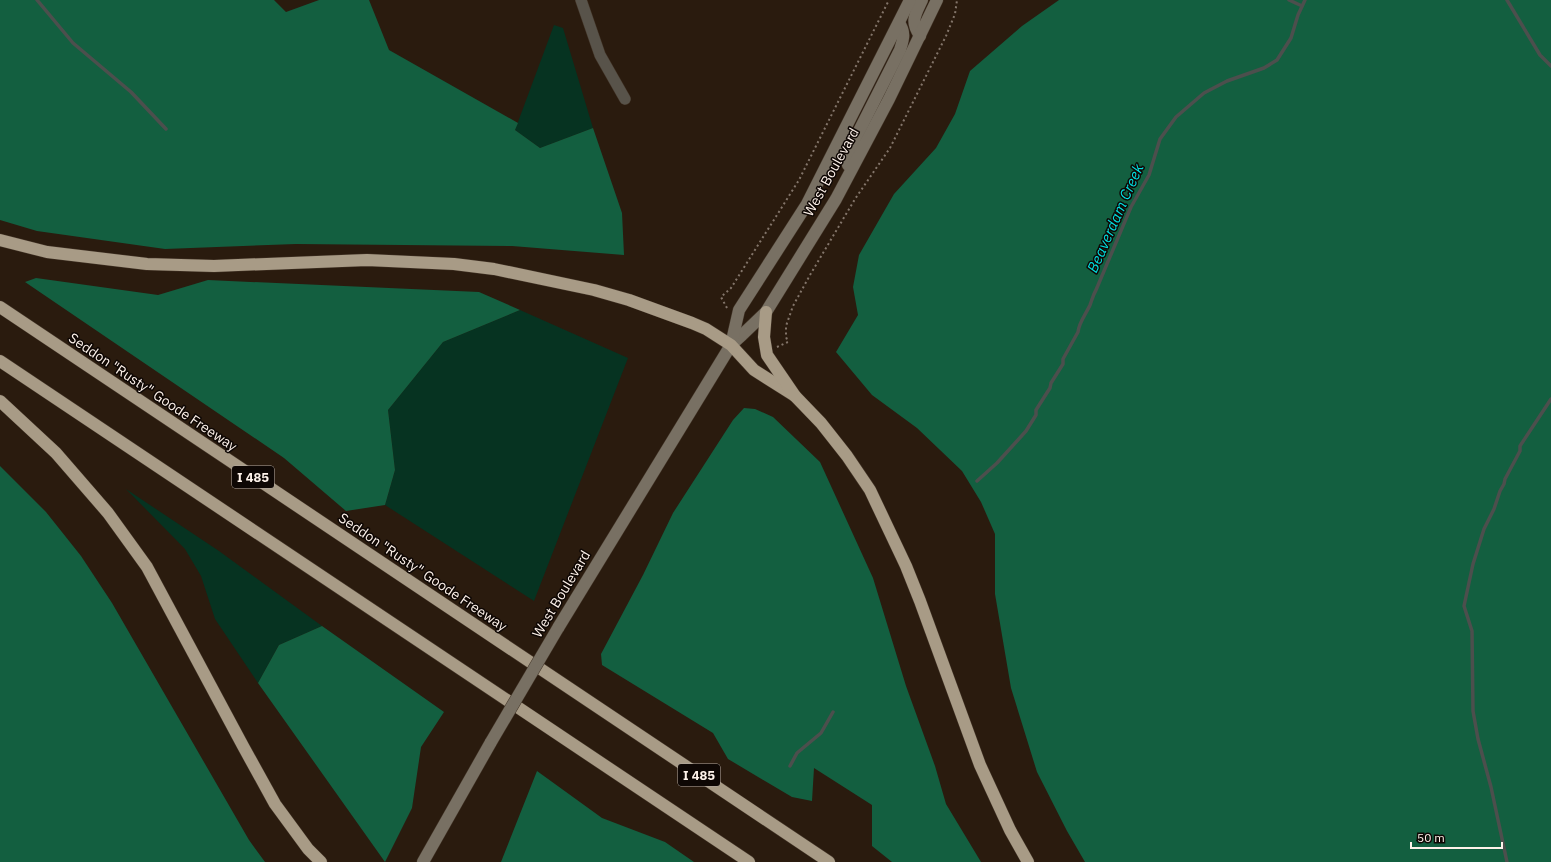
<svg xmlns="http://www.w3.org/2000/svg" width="1551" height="862" font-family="'IBM Plex Sans',sans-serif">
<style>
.green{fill:#063321}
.forest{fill:#135f40}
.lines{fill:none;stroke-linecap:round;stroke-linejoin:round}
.stream{stroke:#4c4f4d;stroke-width:3.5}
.street-casing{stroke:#433528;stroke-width:12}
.secondary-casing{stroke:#433528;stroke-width:13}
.highway-casing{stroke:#433528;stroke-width:13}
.path{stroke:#84766b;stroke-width:2;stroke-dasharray:2 3;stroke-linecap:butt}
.street{stroke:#58534a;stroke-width:11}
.secondary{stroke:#787063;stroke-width:12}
.highway{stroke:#a89b86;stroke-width:12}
.secondary-bridge-casing{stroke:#433528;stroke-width:13;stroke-linecap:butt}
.secondary-bridge{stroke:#787063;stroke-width:12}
.labels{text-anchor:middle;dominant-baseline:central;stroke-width:3;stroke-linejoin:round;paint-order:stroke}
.shield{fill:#0e0704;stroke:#b6aca5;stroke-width:1}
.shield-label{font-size:13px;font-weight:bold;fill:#fef2ea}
.street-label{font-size:14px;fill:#fef2ea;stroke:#0e0704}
.water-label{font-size:15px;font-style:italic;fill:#00e0e1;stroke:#0e0704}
</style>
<rect width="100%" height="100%" fill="#2a1b0e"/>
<!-- green -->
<g class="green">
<path d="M554,25L563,28L593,128L540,148L515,130Z"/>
<path d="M520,310L628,358L534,601L385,505L395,470L388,410L443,342Z"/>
<path d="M126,489L219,551L322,626L279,645L258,683L215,619L201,576L185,549Z"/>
</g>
<!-- forest -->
<g class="forest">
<path d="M0,0H274L286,12L319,0H369L389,50L518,123L515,130L540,148L593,128L622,213L624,255L512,246L296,244L165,249L37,231L0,220Z"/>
<path d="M1059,0H1551V862H1085L1067,831L1037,772L1011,688L995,594V534L981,502L962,471L917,428L872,395L836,352L858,315L853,287L859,255L894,194L936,148L955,114L970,71L1022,26Z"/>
<path d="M36,278L158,295L208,280L479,292L520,310L443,342L388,410L395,470L385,505L346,511L284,458L25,282Z"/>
<path d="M744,408L755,409L773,417L820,462L873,578L906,686L935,766L946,804L981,862H892L872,846V805L814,768L812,801L792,797L728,759L713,733L602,665L601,654L643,575L673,513L733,420Z"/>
<path d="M0,466L46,512L81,556L112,603L249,840L265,862H0Z"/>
<path d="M322,626L444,712L421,747L412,808L385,862L258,683L279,645Z"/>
<path d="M537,771L602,818L665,842L694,862H501Z"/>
</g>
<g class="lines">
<!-- stream -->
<g class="stream">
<path d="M37,0L73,43L131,92L166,129"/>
<path d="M1289,0L1302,6"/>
<path d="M1507,0L1540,55L1551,66"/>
<path d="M977,481L997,463L1026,431L1036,415V410L1050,388L1051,383L1063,364V359L1078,332C1079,322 1086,314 1090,305C1092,300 1093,295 1096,290L1131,207L1149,175L1160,139L1176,117L1204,93L1227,81L1264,68L1277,60L1291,38L1298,15L1305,0"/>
<path d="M790,766L797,753L821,733L833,712"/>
<path d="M1507,862L1491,787L1478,739L1473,711L1472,631L1464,606L1473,564L1484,529L1494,509L1500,491L1504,484L1505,479L1520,451V446L1551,399"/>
</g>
<!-- street casing -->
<g class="street-casing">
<path id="street" d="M581,0L600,55L625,99"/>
</g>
<!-- secondary casing -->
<g class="secondary-casing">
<g id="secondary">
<path d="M920,36C910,21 915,15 922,0"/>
<path d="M848,165L855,139L900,50C903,40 906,33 899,23"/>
<path d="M731,345L742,335L766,312L836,199L889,99L937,0"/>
<path d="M558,628L731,345L739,310L807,204L910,0"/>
<path d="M423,862L491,742"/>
</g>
</g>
<!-- highway casing -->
<g class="highway-casing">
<g id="highway">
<path d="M0,240L47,252L147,264L214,266L367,260L454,264L494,269L594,290L629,300L692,323L706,329L731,345L754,370L795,396"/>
<path d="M0,307L829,862"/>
<path d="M766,312L764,337L767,355L795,396L821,423L847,456L870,490L906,566L920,601L980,765L1010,830L1028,862"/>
<path d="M0,361L749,862"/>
<path d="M0,401L56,453L108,513L147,567L243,746L275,804L308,849L321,862"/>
</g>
</g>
<!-- path -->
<g class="path">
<path d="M727,308L721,297L731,288L799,180L889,0"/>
<path d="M777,347L788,342L786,337V326L793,306L810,275L855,199L890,148L946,36L955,14L957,0"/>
</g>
<!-- street -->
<use href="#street" class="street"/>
<!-- secondary -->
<use href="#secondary" class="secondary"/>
<!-- highway -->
<use href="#highway" class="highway"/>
<!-- secondary-bridge casing -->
<g class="secondary-bridge-casing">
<path id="secondary-bridge" d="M491,742L558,628"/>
</g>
<!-- secondary-bridge -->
<use href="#secondary-bridge" class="secondary-bridge"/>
</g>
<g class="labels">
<!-- shield labels -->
<g class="shield">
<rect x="232" y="466" width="42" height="22" rx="3"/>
<rect x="678" y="764" width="42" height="22" rx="3"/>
</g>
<g class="shield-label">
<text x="253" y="477">I 485</text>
<text x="699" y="775">I 485</text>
</g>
<!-- street labels -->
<g class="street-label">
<text transform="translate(831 172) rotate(-61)">West Boulevard</text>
<text transform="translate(153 392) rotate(34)">Seddon "Rusty" Goode Freeway</text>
<text transform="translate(423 572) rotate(34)">Seddon "Rusty" Goode Freeway</text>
<text transform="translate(561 594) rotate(-59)">West Boulevard</text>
</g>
<!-- water labels -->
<g class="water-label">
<text transform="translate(1115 218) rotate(-66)">Beaverdam Creek</text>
</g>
</g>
<!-- scale -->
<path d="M1411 842v6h91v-6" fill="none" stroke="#fef2ea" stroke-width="2"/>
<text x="1417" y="842" font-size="12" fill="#fef2ea" stroke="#0e0704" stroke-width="3" paint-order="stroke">50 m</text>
</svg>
